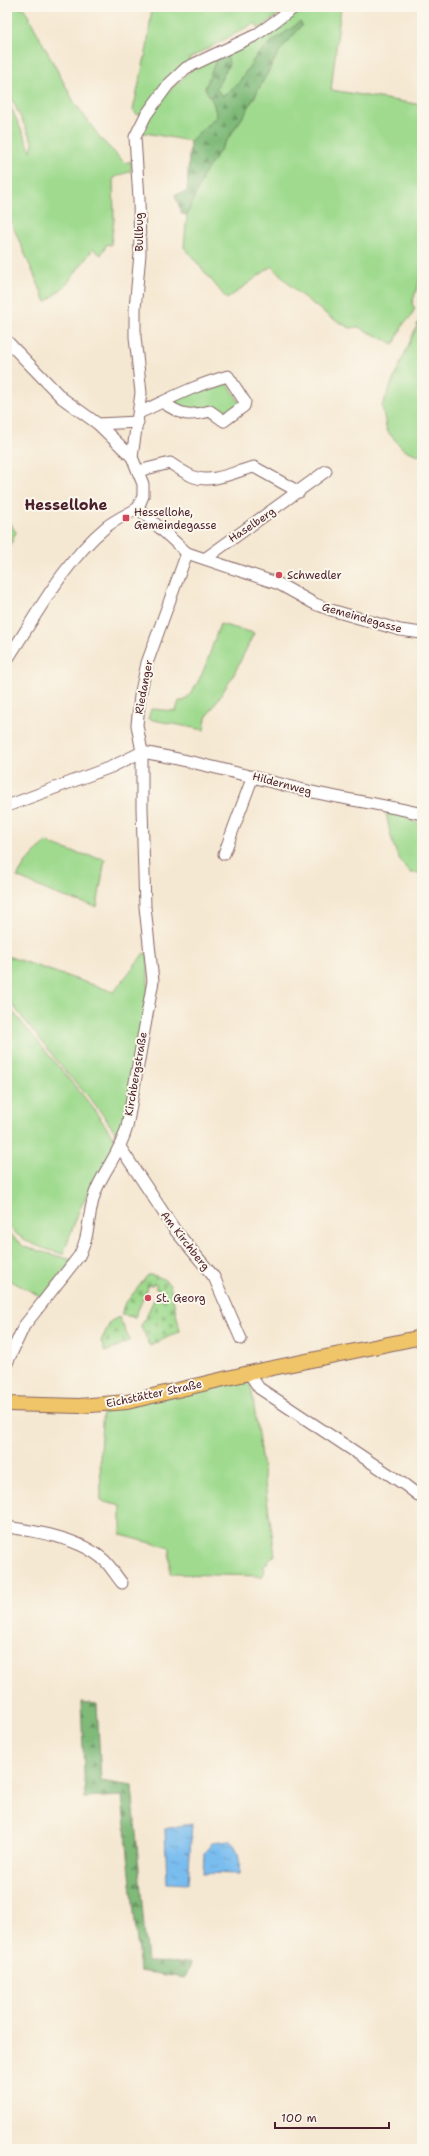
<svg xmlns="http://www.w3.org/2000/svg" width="429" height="2156" font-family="'Shantell Sans',sans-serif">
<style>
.green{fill:#9fda8e;stroke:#747c5c}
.forest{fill:url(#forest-firs);stroke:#646c52}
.cemetery{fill:url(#cemetery-stones);stroke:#747c5c}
.water{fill:url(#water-ripples);stroke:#626e8d}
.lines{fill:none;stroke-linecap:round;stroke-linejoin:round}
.minor-casing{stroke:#866565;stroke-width:13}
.major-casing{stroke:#866565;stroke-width:16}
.minor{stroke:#fff;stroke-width:11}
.major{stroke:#f0c469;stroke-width:14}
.poi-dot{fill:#d1495b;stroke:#fbf7ec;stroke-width:1.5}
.labels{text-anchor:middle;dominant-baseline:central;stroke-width:4;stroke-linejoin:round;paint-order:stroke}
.street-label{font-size:11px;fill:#4a1f2b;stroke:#fbf7ec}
.poi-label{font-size:11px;fill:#4a1f2b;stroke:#fbf7ec;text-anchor:start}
.district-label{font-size:15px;font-weight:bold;fill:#4a1f2b;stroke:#fbf7ec}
</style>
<defs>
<pattern id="forest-firs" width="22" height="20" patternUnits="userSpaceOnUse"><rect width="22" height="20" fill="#7fba79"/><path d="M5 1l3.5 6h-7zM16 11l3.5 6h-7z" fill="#6a9763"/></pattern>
<pattern id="cemetery-stones" width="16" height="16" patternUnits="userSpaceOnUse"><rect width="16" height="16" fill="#9fda8e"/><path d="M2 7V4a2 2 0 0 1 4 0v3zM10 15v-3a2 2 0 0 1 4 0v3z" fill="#8abb7b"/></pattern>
<pattern id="water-ripples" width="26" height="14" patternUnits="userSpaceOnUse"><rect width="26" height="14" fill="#79bdef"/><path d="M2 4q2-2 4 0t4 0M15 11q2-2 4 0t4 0" fill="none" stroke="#6599c2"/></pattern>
</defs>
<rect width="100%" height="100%" fill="#fbf7ec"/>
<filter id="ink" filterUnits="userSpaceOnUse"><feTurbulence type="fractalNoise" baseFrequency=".025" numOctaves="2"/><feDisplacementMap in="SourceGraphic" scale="8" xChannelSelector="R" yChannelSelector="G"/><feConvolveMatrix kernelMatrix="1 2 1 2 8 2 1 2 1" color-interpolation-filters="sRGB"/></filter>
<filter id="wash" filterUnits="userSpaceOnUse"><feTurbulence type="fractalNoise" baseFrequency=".012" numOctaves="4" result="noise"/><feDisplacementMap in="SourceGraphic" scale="16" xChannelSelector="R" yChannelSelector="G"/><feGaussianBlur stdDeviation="0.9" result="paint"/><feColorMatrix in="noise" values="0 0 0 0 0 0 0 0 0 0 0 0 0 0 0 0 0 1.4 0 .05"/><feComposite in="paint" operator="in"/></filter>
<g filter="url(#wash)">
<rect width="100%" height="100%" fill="#f5e8d2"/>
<!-- green -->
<g class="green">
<path d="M7,7L24,8L74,102L101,139L125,163L131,161V171L113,178L114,219L111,245L107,244L101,255L93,249L66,285L46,302L7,213V99L31,151L33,143L7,89Z"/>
<path d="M152,7H289L259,29L255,23L190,58L189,63L142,116L136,114L133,110L147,48Z"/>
<path d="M302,7H341L331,90L422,105V272L412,304L415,308L410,318L404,323L394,344L358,327L350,328L330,317L297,292L272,266L227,299L184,247L187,215L204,174L246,112L279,52L302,25L257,55L237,85L222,96L216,89L229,64L205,88L213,102L217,116L190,141L140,132L163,96L195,67L277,27Z"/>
<path d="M422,314V456L404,450L387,431L382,406Z"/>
<path d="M225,379L242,406L224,417C205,415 187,414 173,400Z"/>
<path d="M7,519L16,532L7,553Z"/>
<path d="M220,624L254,633L233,676L206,718L204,730L148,719L151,709L176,711L179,701H184C204,681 210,650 220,624Z"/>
<path d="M387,811L413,814L409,820L422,824V873H411C393,857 391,836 386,813Z"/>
<path d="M45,842L73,852L105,859L97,907L55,894L17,877L25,864Z"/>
<path d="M144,953L148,954V994L121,1140L94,1103L65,1071L7,998V956L114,992Z"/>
<path d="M7,1005L90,1104L117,1142L80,1208L63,1254C41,1248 21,1242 7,1224V1051L9,1052L7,1050Z"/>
<path d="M7,1231L24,1247L73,1260L42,1297L7,1279Z"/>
<path d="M243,1381L251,1385L275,1555L264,1566L263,1576L170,1574V1548L121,1535V1506L101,1501L100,1452L103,1409Z"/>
</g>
<!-- forest -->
<g class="forest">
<path d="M300,22L302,25L279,52L246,112L204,174L187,215L182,214L175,195L187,192L190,141L217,116L213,102L205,88L216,60L225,56L228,58L229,64L216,89L222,96L237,85L257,55L270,43Z"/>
<path d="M81,1702L97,1704L101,1781L132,1786L147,1962L191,1963L185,1978L140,1971L122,1796L85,1798Z"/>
</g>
<!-- cemetery -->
<g class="cemetery">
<path d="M148,1275C157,1275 164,1278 170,1285L180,1331L150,1346L141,1326L159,1290L155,1288L157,1285L154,1283L152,1286L149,1285L135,1317L121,1315L124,1305Z"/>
<path d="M119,1317L130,1341L105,1352L101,1341L111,1321Z"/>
</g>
<!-- water -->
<g class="water">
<path d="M192,1823L188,1884L167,1883L165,1829Z"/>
<path d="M229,1840C240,1849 240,1860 239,1874L203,1873L204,1853L213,1842Z"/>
</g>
</g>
<g filter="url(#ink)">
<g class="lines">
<!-- minor casing -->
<g class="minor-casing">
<g id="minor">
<path d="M7,341L62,398L98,424L132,457L143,484V496L138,508C128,514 116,519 106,527C64,562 37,614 7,660"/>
<path d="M139,413C169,399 195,385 228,376L245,402L244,406L224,421L210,411C187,417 182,415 162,402"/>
<path d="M98,424L138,422"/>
<path d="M132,457L141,393L135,337V309L140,254L139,199L135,137L146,115L168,85L186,68L256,35L295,7"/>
<path d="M138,471L170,463C178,468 186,474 194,477C212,484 236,471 254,467L299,492"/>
<path d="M138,508L187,553L279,584L315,604L331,610L400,630L422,633"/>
<path d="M206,558L326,471"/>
<path d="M142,752C196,761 247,776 300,789C340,799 381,804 422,814"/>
<path d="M7,806L111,767L142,752"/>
<path d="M224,854L253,776"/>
<path d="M120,1147L175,1230L214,1277L241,1339"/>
<path d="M7,1363L24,1326L79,1256C91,1235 87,1210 97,1188C107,1166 120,1152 127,1127L153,981L145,907L142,808V752L137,725L140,696L147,663L187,553"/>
<path d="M249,1373L259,1388L405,1485L422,1498"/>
<path d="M7,1527C39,1532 81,1538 105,1561C111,1567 116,1576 122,1583"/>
</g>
</g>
<!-- major casing -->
<g class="major-casing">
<path id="major" d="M7,1404L79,1406L127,1402L249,1373L422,1337"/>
</g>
<!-- minor -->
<use href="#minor" class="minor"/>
<!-- major -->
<use href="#major" class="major"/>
</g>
</g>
<!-- markers -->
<g class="poi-dot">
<rect x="122" y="514" width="8" height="8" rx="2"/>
<circle cx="279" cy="575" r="4"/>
<circle cx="148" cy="1298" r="4"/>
</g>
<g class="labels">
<!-- street labels -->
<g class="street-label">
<text transform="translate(139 232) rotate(-90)">Bullbug</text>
<text transform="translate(252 525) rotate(-34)">Haselberg</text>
<text transform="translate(362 618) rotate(16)">Gemeindegasse</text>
<text transform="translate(144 687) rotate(-79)">Riedanger</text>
<text transform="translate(282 784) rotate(15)">Hildernweg</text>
<text transform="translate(136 1074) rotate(-80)">Kirchbergstraße</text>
<text transform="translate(185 1241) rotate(52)">Am Kirchberg</text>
<text transform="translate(154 1394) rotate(-12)">Eichstätter Straße</text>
</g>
<!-- poi labels -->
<g class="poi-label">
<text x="134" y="512">Hessellohe,<tspan x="134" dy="13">Gemeindegasse</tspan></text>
<text x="287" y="575">Schwedler</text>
<text x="156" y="1298">St. Georg</text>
</g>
<!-- district labels -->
<g class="district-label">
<text x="66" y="505">Hessellohe</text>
</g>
</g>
<!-- margin -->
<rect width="429" height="2156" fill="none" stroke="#fbf7ec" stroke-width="24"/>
<!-- scale -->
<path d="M275 2122v6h114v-6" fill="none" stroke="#4a1f2b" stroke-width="2"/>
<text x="281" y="2122" font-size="12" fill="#4a1f2b" stroke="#fbf7ec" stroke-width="3" paint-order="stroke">100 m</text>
</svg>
